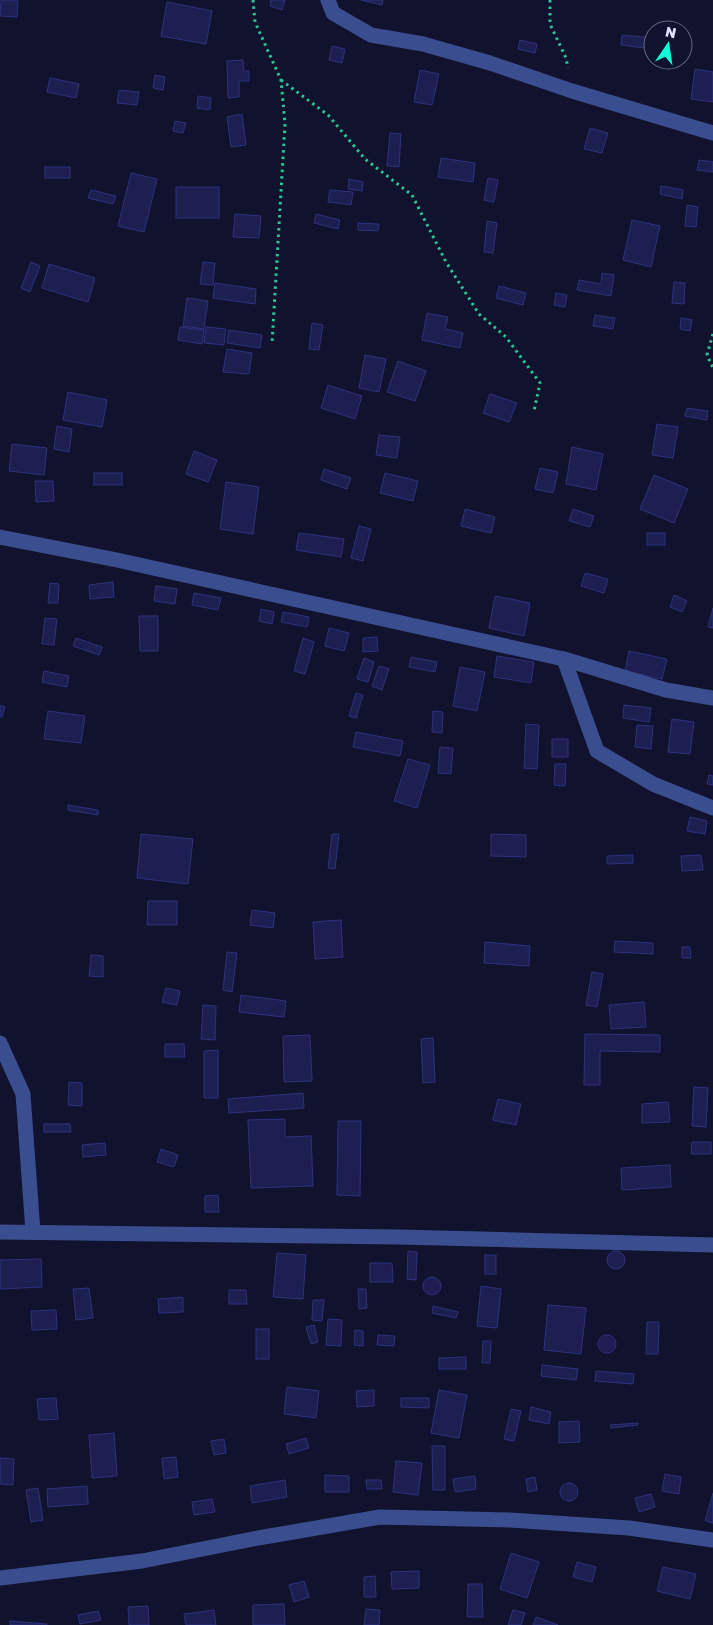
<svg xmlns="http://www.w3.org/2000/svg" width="713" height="1625" font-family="'Golos Text',sans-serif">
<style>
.building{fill:#1c1f50;stroke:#2d327d}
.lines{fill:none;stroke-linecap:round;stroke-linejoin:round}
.path{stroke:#2cc594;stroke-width:3;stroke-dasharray:2.5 4;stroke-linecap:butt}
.minor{stroke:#3a4d8f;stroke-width:15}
</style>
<rect width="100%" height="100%" fill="#11132e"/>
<!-- building -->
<g class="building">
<path d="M1,0H18L17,17L0,16Z"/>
<path d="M271,0H285L282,10L270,6Z"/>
<path d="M361,0H383L382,5Z"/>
<path d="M167,2L212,11L206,44L161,36Z"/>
<path d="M622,35L653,38V49L621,45Z"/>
<path d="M520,40L537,44L535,53L518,49Z"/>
<path d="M332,46L345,49L342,63L329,60Z"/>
<path d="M243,60L244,71H249V81H239V97L228,98L227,61Z"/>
<path d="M695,69L713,72V102L691,99Z"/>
<path d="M420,70L439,74L432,105L414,102Z"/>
<path d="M155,75L165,77L163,90L153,88Z"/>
<path d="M50,78L79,84L76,98L47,92Z"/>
<path d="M119,90L139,92L137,105L117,103Z"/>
<path d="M198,96L211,98L210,110L197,108Z"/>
<path d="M242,114L246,145L231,147L227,117Z"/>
<path d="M175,121L186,123L183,133L173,131Z"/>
<path d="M590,128L608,133L602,153L584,149Z"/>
<path d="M390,133L401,134L399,167L387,166Z"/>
<path d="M441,158L475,163L473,182L438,177Z"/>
<path d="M699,160L713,162V172L697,170Z"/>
<rect x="45" y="167" width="25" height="11"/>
<path d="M131,173L157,179L144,232L118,226Z"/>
<path d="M488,178L498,180L494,202L484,200Z"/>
<path d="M349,179L363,182L362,191L348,189Z"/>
<path d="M661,186L683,190L682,199L660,194Z"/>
<rect x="176" y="187" width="43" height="31"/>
<path d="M91,190L116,196L113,204L88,198Z"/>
<path d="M330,190L353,192L351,205L328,202Z"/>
<path d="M687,205L698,207L696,227L685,226Z"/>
<path d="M235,214L261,216L259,238L233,237Z"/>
<path d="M316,214L340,220L338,229L314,223Z"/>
<path d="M632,220L660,226L651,267L623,260Z"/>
<path d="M487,221L497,223L493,253L484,252Z"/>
<path d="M358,223L379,224L378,231L358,230Z"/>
<path d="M31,262L40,266L30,292L21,288Z"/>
<path d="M203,262L215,263L213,285L200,284Z"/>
<path d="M49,264L95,278L88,302L42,288Z"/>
<path d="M602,273L614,275L611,296L577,290L579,280L601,284Z"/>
<path d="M674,282L685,283L684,304L672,303Z"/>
<path d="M215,283L256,289L255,304L213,298Z"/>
<path d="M499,286L526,293L523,305L496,298Z"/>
<path d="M556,293L567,295L565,307L554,305Z"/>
<path d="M187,298L208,301L204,329L183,326Z"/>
<path d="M427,313L448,317L445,329L463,333L460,348L422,340Z"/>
<path d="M595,315L615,318L613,329L593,326Z"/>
<path d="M681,318L692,320L690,331L680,329Z"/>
<path d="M312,323L323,325L319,350L309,349Z"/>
<path d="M180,327L204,330L202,344L178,340Z"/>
<path d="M206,327L226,329L224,345L204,343Z"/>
<path d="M229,330L262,335L260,348L227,343Z"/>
<path d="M227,349L252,353L249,374L223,372Z"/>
<path d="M365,355L386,359L379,392L359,388Z"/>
<path d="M398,361L426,371L415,401L387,392Z"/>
<path d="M328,385L362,396L355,419L321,408Z"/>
<path d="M68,392L107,400L102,427L63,420Z"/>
<path d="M490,394L517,403L509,422L483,413Z"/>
<path d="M687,408L708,411L707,420L685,416Z"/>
<path d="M657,424L678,427L673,458L652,455Z"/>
<path d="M57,426L72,429L69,452L54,449Z"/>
<path d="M379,435L400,437L397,458L376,455Z"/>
<path d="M12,444L47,448L44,475L9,471Z"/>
<path d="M572,447L603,454L596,490L566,484Z"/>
<path d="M194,451L217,460L208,482L186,474Z"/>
<path d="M540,468L558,472L553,493L535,489Z"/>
<path d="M324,469L351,478L347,489L321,480Z"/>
<rect x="94" y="473" width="28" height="12"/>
<path d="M385,473L418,481L413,501L380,493Z"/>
<path d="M654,475L688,489L674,523L640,509Z"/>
<path d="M35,481H53L54,501L36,502Z"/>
<path d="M226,482L259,487L253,534L220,529Z"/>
<path d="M465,509L495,517L491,533L461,526Z"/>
<path d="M573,509L594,516L590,527L569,521Z"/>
<path d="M359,526L371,529L363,561L351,558Z"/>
<path d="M299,533L344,539L341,557L296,550Z"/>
<rect x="647" y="533" width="18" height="12"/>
<path d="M585,573L608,579L604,593L581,586Z"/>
<path d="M113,582L114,597L90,599L89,585Z"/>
<path d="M50,583L59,584L58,603H48Z"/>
<path d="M156,586L177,589L175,604L154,601Z"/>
<path d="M194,593L221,598L218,610L192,605Z"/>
<path d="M674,595L687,601L682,612L670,607Z"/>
<path d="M495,596L530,603L524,636L489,628Z"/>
<path d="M713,608V628L708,627Z"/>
<path d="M261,609L274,612L272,624L259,621Z"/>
<path d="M283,612L309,617L307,627L281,622Z"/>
<path d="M139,616H158V651H140Z"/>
<path d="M45,618L57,619L54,645L42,644Z"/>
<path d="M329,628L349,633L344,651L325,646Z"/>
<path d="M377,637L378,651L363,652V638Z"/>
<path d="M76,638L102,647L99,655L73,646Z"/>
<path d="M303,638L314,642L305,674L294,671Z"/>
<path d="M629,651L667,659L662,679L625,671Z"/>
<path d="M497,656L534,662L531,683L494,677Z"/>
<path d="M411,657L437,662L435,672L409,667Z"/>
<path d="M364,658L374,662L368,682L357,679Z"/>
<path d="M379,666L389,669L382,690L372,686Z"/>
<path d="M460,667L485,672L477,711L453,706Z"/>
<path d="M44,671L69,676L67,687L42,682Z"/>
<path d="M356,693L363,695L356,718L349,716Z"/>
<path d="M0,705L5,707L2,717H0Z"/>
<path d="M624,705L651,708L649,722L623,718Z"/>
<path d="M48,711L85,716L81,743L44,739Z"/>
<path d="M433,711L443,712L442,733L432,732Z"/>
<path d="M672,719L694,722L690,754L668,752Z"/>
<path d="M526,724L539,725L537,769L524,768Z"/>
<path d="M637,725L653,726L651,749L635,747Z"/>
<path d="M356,732L403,741L400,756L353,747Z"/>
<rect x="552" y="739" width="16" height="18"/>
<path d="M440,747L453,748L451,774L438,773Z"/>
<path d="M408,759L430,765L417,808L394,801Z"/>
<path d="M555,764H566L565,786L554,785Z"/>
<path d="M709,775L713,776V785L707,784Z"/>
<path d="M68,805L98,810V815L68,810Z"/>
<path d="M690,817L707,821L705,834L687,831Z"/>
<path d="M141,834L193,839L188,884L137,878Z"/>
<path d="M332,834H339L335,869L328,868Z"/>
<path d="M491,834L526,835V857L491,856Z"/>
<path d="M633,855V863L607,864V856Z"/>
<path d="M701,855L703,870L682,871L681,856Z"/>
<path d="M148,901H177V925H147Z"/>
<path d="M252,910L275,913L273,928L250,925Z"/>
<path d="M341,920L343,957L315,959L313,922Z"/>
<path d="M615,941L653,943V954L614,952Z"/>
<path d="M485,942L530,946L529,966L484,963Z"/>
<path d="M682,947H690L691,958H682Z"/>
<path d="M227,952L237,953L232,992L223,990Z"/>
<path d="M91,955L103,956V977L89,976Z"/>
<path d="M592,972L603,974L597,1007L586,1005Z"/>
<path d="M166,988L180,991L177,1005L162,1002Z"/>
<path d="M241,995L286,1001L284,1017L239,1012Z"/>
<path d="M644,1002L646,1027L611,1029L609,1005Z"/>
<path d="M203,1005L216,1006L215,1040L201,1039Z"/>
<path d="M585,1034L660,1035V1052L600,1051V1085H584Z"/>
<path d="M310,1035L312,1081L284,1082L283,1036Z"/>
<path d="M433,1038L435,1082L423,1083L421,1039Z"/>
<path d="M165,1044H184L185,1057H165Z"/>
<path d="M218,1050V1098H204V1051Z"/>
<path d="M69,1082L82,1083V1106L68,1105Z"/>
<path d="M694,1087L708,1088L706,1127L692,1126Z"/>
<path d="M303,1093L304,1108L229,1113L228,1099Z"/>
<path d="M498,1099L521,1104L516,1125L493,1120Z"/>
<path d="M668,1102L670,1122L642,1123V1104Z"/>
<path d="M285,1119V1137L311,1136L313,1186L251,1188L248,1120Z"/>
<path d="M338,1121H361L360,1196L337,1195Z"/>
<path d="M44,1124H70L71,1132H44Z"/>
<path d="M692,1142H711V1154H691Z"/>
<path d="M105,1143L106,1155L83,1157L82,1145Z"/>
<path d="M161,1149L178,1155L174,1167L157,1162Z"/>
<path d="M670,1165L671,1187L622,1190L621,1168Z"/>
<path d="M218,1195L219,1212H205V1196Z"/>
<path d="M408,1251L417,1252L416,1280L407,1279Z"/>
<circle cx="616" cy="1260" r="9"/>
<path d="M277,1253L306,1255L303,1299L273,1297Z"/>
<rect x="485" y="1255" width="11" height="19"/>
<path d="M41,1259L42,1287L0,1289V1260Z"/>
<path d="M370,1263H392L393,1282H370Z"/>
<circle cx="432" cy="1286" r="9"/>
<path d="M481,1286L501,1289L497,1328L477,1326Z"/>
<path d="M89,1288L93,1318L76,1320L73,1289Z"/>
<path d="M358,1289H366L367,1308L359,1309Z"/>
<path d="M229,1290H246L247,1304H229Z"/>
<path d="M183,1297V1312L159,1313L158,1299Z"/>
<path d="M313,1300H324L322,1321L312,1320Z"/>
<path d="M548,1305L586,1308L581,1354L544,1350Z"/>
<path d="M433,1306L458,1312L456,1318L432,1313Z"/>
<path d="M56,1310L57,1329L32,1330L31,1311Z"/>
<path d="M328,1319L342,1320L341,1346L326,1345Z"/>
<path d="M647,1322H659L658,1354H646Z"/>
<path d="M314,1325L318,1342L311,1344L306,1327Z"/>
<rect x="256" y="1329" width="13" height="30"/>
<path d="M355,1330L363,1331V1346L354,1345Z"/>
<path d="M378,1335L395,1336L394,1346L377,1345Z"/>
<circle cx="607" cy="1344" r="9"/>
<path d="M483,1341H491L490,1363H482Z"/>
<path d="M466,1357V1369H439V1358Z"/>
<path d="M542,1365L578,1369L576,1380L541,1376Z"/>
<path d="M596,1371L634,1374L633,1384L595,1381Z"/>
<path d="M287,1387L319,1391L316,1418L284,1414Z"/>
<path d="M374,1390V1406L357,1407L356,1391Z"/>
<path d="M439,1390L467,1395L459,1438L431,1433Z"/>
<path d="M56,1398L58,1419L39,1420L37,1399Z"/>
<path d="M401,1398H429V1408L401,1407Z"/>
<path d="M531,1407L551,1412L549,1424L529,1420Z"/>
<path d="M511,1409L521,1411L514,1441L504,1439Z"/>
<path d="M579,1421L580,1442L559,1443V1422Z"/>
<path d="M638,1423V1425L611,1428L610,1425Z"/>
<path d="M114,1433L117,1476L92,1478L89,1435Z"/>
<path d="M306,1438L309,1448L289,1454L286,1444Z"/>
<path d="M224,1439L226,1453L214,1455L211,1441Z"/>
<path d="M432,1446H445V1490H433Z"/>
<path d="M176,1457L178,1477L164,1479L162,1458Z"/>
<path d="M0,1458L14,1459L13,1485L0,1484Z"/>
<path d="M396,1461L422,1463L418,1495L393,1492Z"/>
<path d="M665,1474L681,1477L679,1494L662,1491Z"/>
<path d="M325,1475L349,1476V1492H325Z"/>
<path d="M475,1476L476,1489L455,1492L453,1479Z"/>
<path d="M535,1477L537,1490L528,1492L526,1479Z"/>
<path d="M285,1480L287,1497L252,1503L250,1486Z"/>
<path d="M366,1480H381L382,1489H367Z"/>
<circle cx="569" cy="1492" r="9"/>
<path d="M87,1486L88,1504L48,1507L47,1489Z"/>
<path d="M38,1488L43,1520L31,1522L26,1490Z"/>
<path d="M713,1493V1523L705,1521Z"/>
<path d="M651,1494L655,1507L639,1512L635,1498Z"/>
<path d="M212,1499L215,1512L194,1515L192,1502Z"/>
<path d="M511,1553L539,1562L527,1598L500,1589Z"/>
<path d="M577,1562L596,1567L592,1582L573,1577Z"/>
<path d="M663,1567L696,1574L690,1599L657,1591Z"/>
<path d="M419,1571V1588L392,1589L391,1572Z"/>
<path d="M375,1576L376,1597H364V1577Z"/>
<path d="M304,1581L309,1597L294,1602L289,1585Z"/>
<path d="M468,1584H482L483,1617H467Z"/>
<path d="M284,1604L285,1625H253V1605Z"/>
<path d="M148,1606L149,1625H129L128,1607Z"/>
<path d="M366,1609L380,1610L379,1625H364Z"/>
<path d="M214,1610L216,1625H186L184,1614Z"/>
<path d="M513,1610L525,1613L521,1625H508Z"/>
<path d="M98,1611L101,1620L80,1624L78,1615Z"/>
<path d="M536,1617L558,1625H533Z"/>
<path d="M10,1621L47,1624V1625H10Z"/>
</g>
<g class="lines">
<!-- path -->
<g class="path">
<path d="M253,0L255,22L281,80L285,124L272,344"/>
<path d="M550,0V24L566,58L568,68"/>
<path d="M281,80L328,115L365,159L412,195L446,262L479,314L506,337L540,383L534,411"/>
<path d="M713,334L707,355L713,368"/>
</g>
<!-- minor -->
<g class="minor">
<path d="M328,0L333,13L371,35L423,44L490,63L572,91L713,133"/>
<path d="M0,537L117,560L564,659L666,690L713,698"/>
<path d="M564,659L597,751L653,784L713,808"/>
<path d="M0,1043L23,1094L33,1232"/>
<path d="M0,1232L399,1237L713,1245"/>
<path d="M0,1578L142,1561L258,1538L380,1517L510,1520L629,1528L713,1540"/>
</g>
</g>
<!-- north arrow -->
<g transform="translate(668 45) rotate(13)"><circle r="24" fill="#11132e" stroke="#636682"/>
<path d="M0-4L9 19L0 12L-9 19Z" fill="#0affd8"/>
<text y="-8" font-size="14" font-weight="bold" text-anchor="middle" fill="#dee3ff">N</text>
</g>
</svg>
